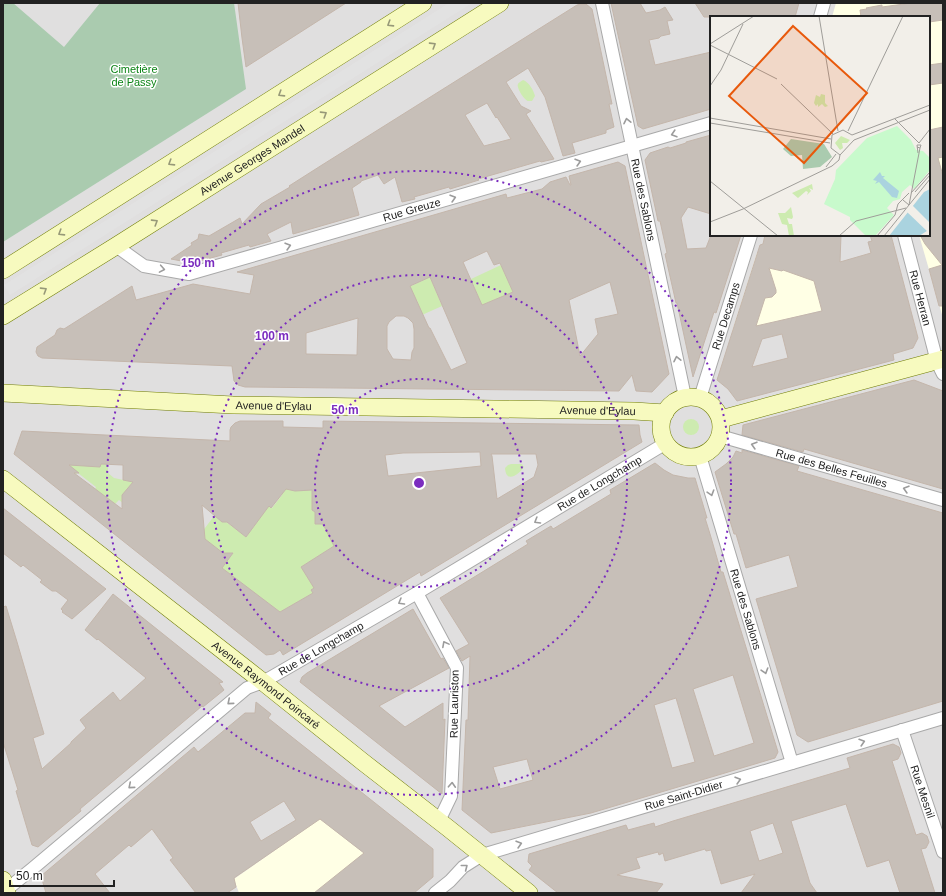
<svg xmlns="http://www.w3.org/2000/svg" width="946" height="896" font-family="Helvetica,sans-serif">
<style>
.residential{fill:#e0dfdf;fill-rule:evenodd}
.education{fill:#ffffe5}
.grass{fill:#cdebb0}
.cemetery{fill:#aacbaf}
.parking{fill:#e2e2e2}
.building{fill:#c7bfb8;stroke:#c4b6ab;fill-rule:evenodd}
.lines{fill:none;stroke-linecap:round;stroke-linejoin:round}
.street-casing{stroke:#a9a9a9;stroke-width:14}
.secondary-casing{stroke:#707d05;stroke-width:18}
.street{stroke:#fff;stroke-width:12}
.secondary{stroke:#f7fabf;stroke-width:17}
.oneway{stroke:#979978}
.oneway2{stroke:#9c9c9c}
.ring{fill:none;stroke:#7b2cbf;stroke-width:2;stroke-dasharray:2 4}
.labels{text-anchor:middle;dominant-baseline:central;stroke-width:3;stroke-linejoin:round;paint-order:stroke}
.park-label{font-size:11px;fill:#0c8416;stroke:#fff}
.street-label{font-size:11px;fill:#222;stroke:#fff}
.inset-river{fill:none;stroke:#aad3df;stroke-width:2}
.inset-road{fill:none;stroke:#9f9d99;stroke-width:1}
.view{fill:#e8590c;fill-opacity:0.15;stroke:#e8590c;stroke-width:2}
.inset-edge{fill:none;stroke:#222;stroke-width:2}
.centre{fill:#7b2cbf;stroke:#fff;stroke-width:2}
.ring-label{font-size:12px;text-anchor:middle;font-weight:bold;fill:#7b2cbf;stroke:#fff;stroke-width:3;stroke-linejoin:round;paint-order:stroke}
</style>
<rect width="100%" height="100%" fill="#f2efe9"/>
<!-- residential -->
<path class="residential" d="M3,3H943V893H3ZM711,17H929V235H711Z"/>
<!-- education -->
<g class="education">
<path d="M836,3H943V318L919,235H929V17H832Z"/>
<path d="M757,253L827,275L844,305L732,332Z"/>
<path d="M320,819L389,873L353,893H239L234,879Z"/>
</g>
<!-- grass -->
<g class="grass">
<path d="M523,80C529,82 534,91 535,96L532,101C530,101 529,101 528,101C524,100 516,87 518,84C518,83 523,80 523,80Z"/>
<path d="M501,265L513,292L482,305L471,279Z"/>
<path d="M430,277L442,306L422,315L417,300H415L409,287Z"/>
<circle cx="691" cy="427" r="8"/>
<path d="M72,463L100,467L101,464L108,465V473L114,478L133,482L130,486L131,487L133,511L119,500L114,505L95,489L96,487L78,473L75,474L68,468Z"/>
<path d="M511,464H522L524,467C522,471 511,481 507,475C506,474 505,470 505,468L508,465Z"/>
<path d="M280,486C292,492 300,491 312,488V510L315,512V524H323L334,546L301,567L314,588L311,590L313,593L280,612L222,568L231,555H225L203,538L202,532L214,516L222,522L225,521L246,537L257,522L264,502L272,508L282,495L276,490Z"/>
</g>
<!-- cemetery -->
<path class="cemetery" d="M3,3H13L64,47L100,3H234L236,17L246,89L3,242Z"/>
<!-- parking -->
<path class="parking" d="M449,3H472L10,295L4,285Z"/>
<!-- building -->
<g class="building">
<path d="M238,3H346L246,67L242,38Z"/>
<path d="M611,3H640L646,13L660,10L665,7L673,20L667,21L670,34L661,36L659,38L649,40L655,65L711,52V109L643,129L638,126Z"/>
<path d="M695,3H799L795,17H704Z"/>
<path d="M911,3H943V20L929,22V17H861L860,10L867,9L866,8L882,5V7Z"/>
<path d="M581,4H586L592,9L612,104H609L614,127L606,130V133L572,143L575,153L563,156L545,97L528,68L506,82L521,106L531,111L526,114L554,159L541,162L540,161L478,179L479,180L450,189L449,187L414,197L415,199L402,202L395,177L384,184L378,175L361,181V182L352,188L359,215L293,234L291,222L267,234L271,241L250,247L249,245L221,253L222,255L192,263L171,259L192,245L191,243L198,239L199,234L209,236L240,218L242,224L261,204L290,187L289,186L322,165L577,5ZM487,103L496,118L497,117L511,139L484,146L465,115Z"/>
<path d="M943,63V83L929,85V65Z"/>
<path d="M943,127V157L938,158L943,176V306H939L929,269L942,265L925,244L920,235H929V130Z"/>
<path d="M711,135V214L688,207L681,218L687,249L706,248L711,235H741L716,313L714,312L693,377L677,303H676L665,254L667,253L660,221H658L645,160L650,153L668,147L670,148L686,143V142Z"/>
<path d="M618,162L625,166L669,374L652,392L636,391L632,375L619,391L245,387L238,385L234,381L232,366L42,358L38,356L36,352L37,347L55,335L57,330L60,328L64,329L132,286L136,300L193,284L250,294L254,275L237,272L506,194L507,198L542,189L550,182L566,177L570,185H571L569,176ZM487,251L494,265L500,263L513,292L482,305L463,262ZM430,277L467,363L451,370L430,328H429L410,286ZM610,282L618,314L595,319L598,334L580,356L569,300ZM396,316H404L408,318L413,323L414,329V348L412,352L411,360L393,359L387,349V326L389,322ZM358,318L357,355L306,354V333Z"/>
<path d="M765,235H841L840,262L871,253L868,242L872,241L870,235H891L918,338L913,348L893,354L894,360L737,401L728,389L717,380L760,245L763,244ZM769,268L782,271L783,270L814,281L822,311L756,326L765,298L772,297L776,293V290ZM782,334L788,358L752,367L762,339Z"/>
<path d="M914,380L943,391V489L804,449L803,452L742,435L743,425Z"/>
<path d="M240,421H283V427L323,428V421L639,425L640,435L642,442L421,576L420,572L283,655L280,650L274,654L266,655L14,454L22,431L230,441V430L231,427L235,423ZM480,452L481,466L388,476L385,455L403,453ZM491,454H536L538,465L534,477L497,499L492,456ZM101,464L123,465V480L133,482L122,495V509L74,473H79L69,465L100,467ZM286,489L295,491L312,490V510L315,512V524H323L334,546L301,567L314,588L311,590L313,593L280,612L222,568L233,553H223L205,539L202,505L222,522H227L246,537L269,506L271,508Z"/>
<path d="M742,450L799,466L797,471L943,513V701L808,742L797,735L756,599L798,587L789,555L746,568L736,534H734L715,472L726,464L733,457L736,451L742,453Z"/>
<path d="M655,463L664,470L673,475L688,478H695L707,518H705L710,534L721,572H723L778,752L775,758L591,813L491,833L462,810L466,720H468L470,656L462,661L456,651L469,644L440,598L528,544L526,541L551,526L553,529L611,494L610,490ZM733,675L754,743L714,756L693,689ZM676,698L695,762L672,768L654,705ZM527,759L533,780L500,789L493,767Z"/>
<path d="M3,508L106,589L72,619L62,612L63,611L61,609L68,600L56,591H52L40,582L42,580L23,565L21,567L3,553Z"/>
<path d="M113,594L223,682L219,683L224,690L203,707L202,706L130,767L80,809L81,811L38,847L32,845L16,791L18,790L3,742V607L6,606L17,642L44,734L33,738L42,769L71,743V742L86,728L80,720L113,692L120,701L146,678L98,639L97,640L85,630Z"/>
<path d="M413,609L441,659L443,658L449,668L379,706L405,727L443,703V720L445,719L442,794L300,682L302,677L307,673Z"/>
<path d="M256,702L271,714L268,718L433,849V877L414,893H314L364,853L320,819L234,878L236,887L227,893H196L170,860L173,858L152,829L131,847L129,845L95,874L110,893H46L41,876L194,747L198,752L245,713H255ZM284,801L296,820L261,841L250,822Z"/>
<path d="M893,744L899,747L901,753L898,759L892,761L916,835L922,833L927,836L929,842L926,848L921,849L935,893H900L889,860L867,867L846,804L791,821L810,883L817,893H741L755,874L721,884L711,850L706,851L705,849L665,861L663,853L659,855L658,852L636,858L640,868L617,875L663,884L656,893H558L529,870L532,866L528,862L529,854L626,825L628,830L654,823L655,827L673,821L850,768L847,758ZM773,823L783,853L759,861L750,831Z"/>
</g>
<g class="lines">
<!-- street casing -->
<g class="street-casing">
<g id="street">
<path id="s1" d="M602,3L685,397"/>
<path d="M820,17L824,3"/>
<path id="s2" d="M904,235L934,350L936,360L943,374"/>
<path id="s3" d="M116,246L144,266L189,274L632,146L711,123"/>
<path id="s4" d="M700,398L751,235"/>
<path id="s5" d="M720,436L943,500"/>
<path id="s6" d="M700,456L792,763"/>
<path d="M417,593L457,668L451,796L439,821"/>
<path id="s7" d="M902,730L943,852"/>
<path id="s8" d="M4,893L6,890L32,869L247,688L263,682L417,593L666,443"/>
<path id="s9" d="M435,893L450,881L463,867L482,855L809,758L943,718"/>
</g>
</g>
<!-- secondary casing -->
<g class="secondary-casing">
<g id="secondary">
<path d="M3,270L423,3"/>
<path id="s10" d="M3,316L116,246L500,3"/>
<path id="s11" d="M3,393L233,405L634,411L665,413"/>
<circle cx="691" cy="427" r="30"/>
<path d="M721,419L943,359"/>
<path id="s12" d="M3,479L263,682L363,762L448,828L529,893"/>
<path d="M3,880L7,893"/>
</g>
</g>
<!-- street -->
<use href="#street" class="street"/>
<!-- secondary -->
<use href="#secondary" class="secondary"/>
</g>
<!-- one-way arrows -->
<defs><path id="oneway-chevron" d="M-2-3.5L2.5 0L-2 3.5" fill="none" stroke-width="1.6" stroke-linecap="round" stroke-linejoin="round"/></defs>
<g class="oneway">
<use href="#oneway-chevron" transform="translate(390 24) rotate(148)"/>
<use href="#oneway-chevron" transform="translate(433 45) rotate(-32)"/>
<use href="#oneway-chevron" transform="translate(281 94) rotate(148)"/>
<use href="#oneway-chevron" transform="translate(324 114) rotate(-32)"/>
<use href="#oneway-chevron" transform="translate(171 163) rotate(148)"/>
<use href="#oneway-chevron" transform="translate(155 222) rotate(-32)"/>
<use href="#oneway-chevron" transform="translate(61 233) rotate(148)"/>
<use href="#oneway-chevron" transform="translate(44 290) rotate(-32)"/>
</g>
<g class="oneway2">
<use href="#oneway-chevron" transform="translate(627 121) rotate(-102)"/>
<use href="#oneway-chevron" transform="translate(674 134) rotate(163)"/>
<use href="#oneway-chevron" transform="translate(578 162) rotate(-16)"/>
<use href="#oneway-chevron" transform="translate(453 198) rotate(-16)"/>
<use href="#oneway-chevron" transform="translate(288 246) rotate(-16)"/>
<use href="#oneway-chevron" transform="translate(162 269) rotate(10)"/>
<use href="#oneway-chevron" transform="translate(677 359) rotate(-102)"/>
<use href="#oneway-chevron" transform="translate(754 445) rotate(-164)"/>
<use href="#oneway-chevron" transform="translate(906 489) rotate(-164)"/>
<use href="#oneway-chevron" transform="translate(711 493) rotate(73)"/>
<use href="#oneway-chevron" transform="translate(537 521) rotate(149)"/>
<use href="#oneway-chevron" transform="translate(401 602) rotate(150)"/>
<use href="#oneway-chevron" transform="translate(445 644) rotate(-118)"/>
<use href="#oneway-chevron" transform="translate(765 671) rotate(73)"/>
<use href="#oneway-chevron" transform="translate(230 702) rotate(140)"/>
<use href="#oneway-chevron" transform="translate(862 742) rotate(-17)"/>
<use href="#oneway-chevron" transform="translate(738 780) rotate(-16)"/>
<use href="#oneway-chevron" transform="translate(452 785) rotate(-87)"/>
<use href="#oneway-chevron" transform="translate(131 786) rotate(140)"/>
<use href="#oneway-chevron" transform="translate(519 844) rotate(-16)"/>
<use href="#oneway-chevron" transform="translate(465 867) rotate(-38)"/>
</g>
<!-- distance rings -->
<g class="ring">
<circle cx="419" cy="483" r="104"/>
<circle cx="419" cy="483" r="208"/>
<circle cx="419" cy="483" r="312"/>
</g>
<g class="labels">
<!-- park labels -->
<g class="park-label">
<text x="134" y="69">Cimetière<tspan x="134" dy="13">de Passy</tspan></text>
</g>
<!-- street labels -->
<g class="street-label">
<text stroke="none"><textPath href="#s10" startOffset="294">Avenue Georges Mandel</textPath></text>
<text stroke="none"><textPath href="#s1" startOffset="201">Rue des Sablons</textPath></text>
<text stroke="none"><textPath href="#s3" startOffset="312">Rue Greuze</textPath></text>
<text stroke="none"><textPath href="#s2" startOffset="65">Rue Herran</textPath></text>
<text stroke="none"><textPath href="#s4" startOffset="86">Rue Decamps</textPath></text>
<text stroke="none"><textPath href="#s11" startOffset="271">Avenue d'Eylau</textPath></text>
<text stroke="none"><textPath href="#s11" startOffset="595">Avenue d'Eylau</textPath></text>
<text stroke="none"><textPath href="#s5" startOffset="116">Rue des Belles Feuilles</textPath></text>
<text stroke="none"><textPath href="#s8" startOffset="726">Rue de Longchamp</textPath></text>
<text stroke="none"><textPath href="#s6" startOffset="160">Rue des Sablons</textPath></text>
<text stroke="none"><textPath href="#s8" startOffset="402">Rue de Longchamp</textPath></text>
<text stroke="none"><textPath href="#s12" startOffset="334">Avenue Raymond Poincaré</textPath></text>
<text transform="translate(454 704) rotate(-89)">Rue Lauriston</text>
<text stroke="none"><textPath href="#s7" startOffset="65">Rue Mesnil</textPath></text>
<text stroke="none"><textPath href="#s9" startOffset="271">Rue Saint-Didier</textPath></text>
</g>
</g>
<!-- overview -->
<g transform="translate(710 16)">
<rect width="220" height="220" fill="#f2efe9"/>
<path d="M111,78L115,79V87L118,90L115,91L112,88L108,91V88L106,90L104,87L106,79L110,81ZM131,120L140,124L137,127H132L133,132L130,134L125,127ZM102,168L103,174L99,172L101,175L97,179L98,176L96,175L88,182L82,177ZM81,191L83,201L82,203L77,202L79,208H82L84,220H79L77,209L72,208L68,197H75Z" fill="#cdebb0"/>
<path d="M81,123L114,128L122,141L110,151L93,153L92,139L81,140L73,133Z" fill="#aacbaf"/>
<path d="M187,110L201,124L206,134L213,135L220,142V154L204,173L200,169L192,176L190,183L183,185L177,192L184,199L165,220H156L140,204V201L114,188L125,163L126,154L157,122Z" fill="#c8facc"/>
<path d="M170,156L172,160H175L173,162L189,175L187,182L182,181L169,166L165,168L167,165L163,164ZM220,173V213L209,220H179L214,176Z" fill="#aad3df"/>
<path d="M202,189L220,207L219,217L196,195Z" fill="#f2efe9"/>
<path class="inset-river" d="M220,180L211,191L214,198L220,200"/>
<path class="inset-road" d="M109,0L128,115M0,28L44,0M0,29L67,63M71,68L123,118M0,70L11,54L33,8M0,102L121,123M185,103L209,127M0,107L120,127M138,115L193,0M142,119L220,89M209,127L220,113M207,131L210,132L211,129H207L208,137M130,139L144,124L220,94M130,139L121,132L122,119L133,114L142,119M116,151L126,138M0,165L68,220M205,176L220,159M201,177L220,156M193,184L199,189L220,163M0,206L33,193L122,150L129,144L130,139M129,220L146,205L196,192M167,220L185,199L188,188L199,177M174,220L199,189L210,132"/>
<path class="view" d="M83,10L157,77L94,147L19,80Z"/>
<rect width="220" height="220" class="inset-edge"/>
</g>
<circle cx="419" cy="483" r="6" class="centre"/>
<g class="ring-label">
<text x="198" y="267">150 m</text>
<text x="272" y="340">100 m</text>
<text x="345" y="414">50 m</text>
</g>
<!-- border -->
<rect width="946" height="896" fill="none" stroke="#222222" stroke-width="8"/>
<!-- scale -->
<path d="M10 880v6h104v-6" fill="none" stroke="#222222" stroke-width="2"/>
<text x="16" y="880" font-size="12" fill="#222222" stroke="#ffffff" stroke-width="3" paint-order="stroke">50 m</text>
</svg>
